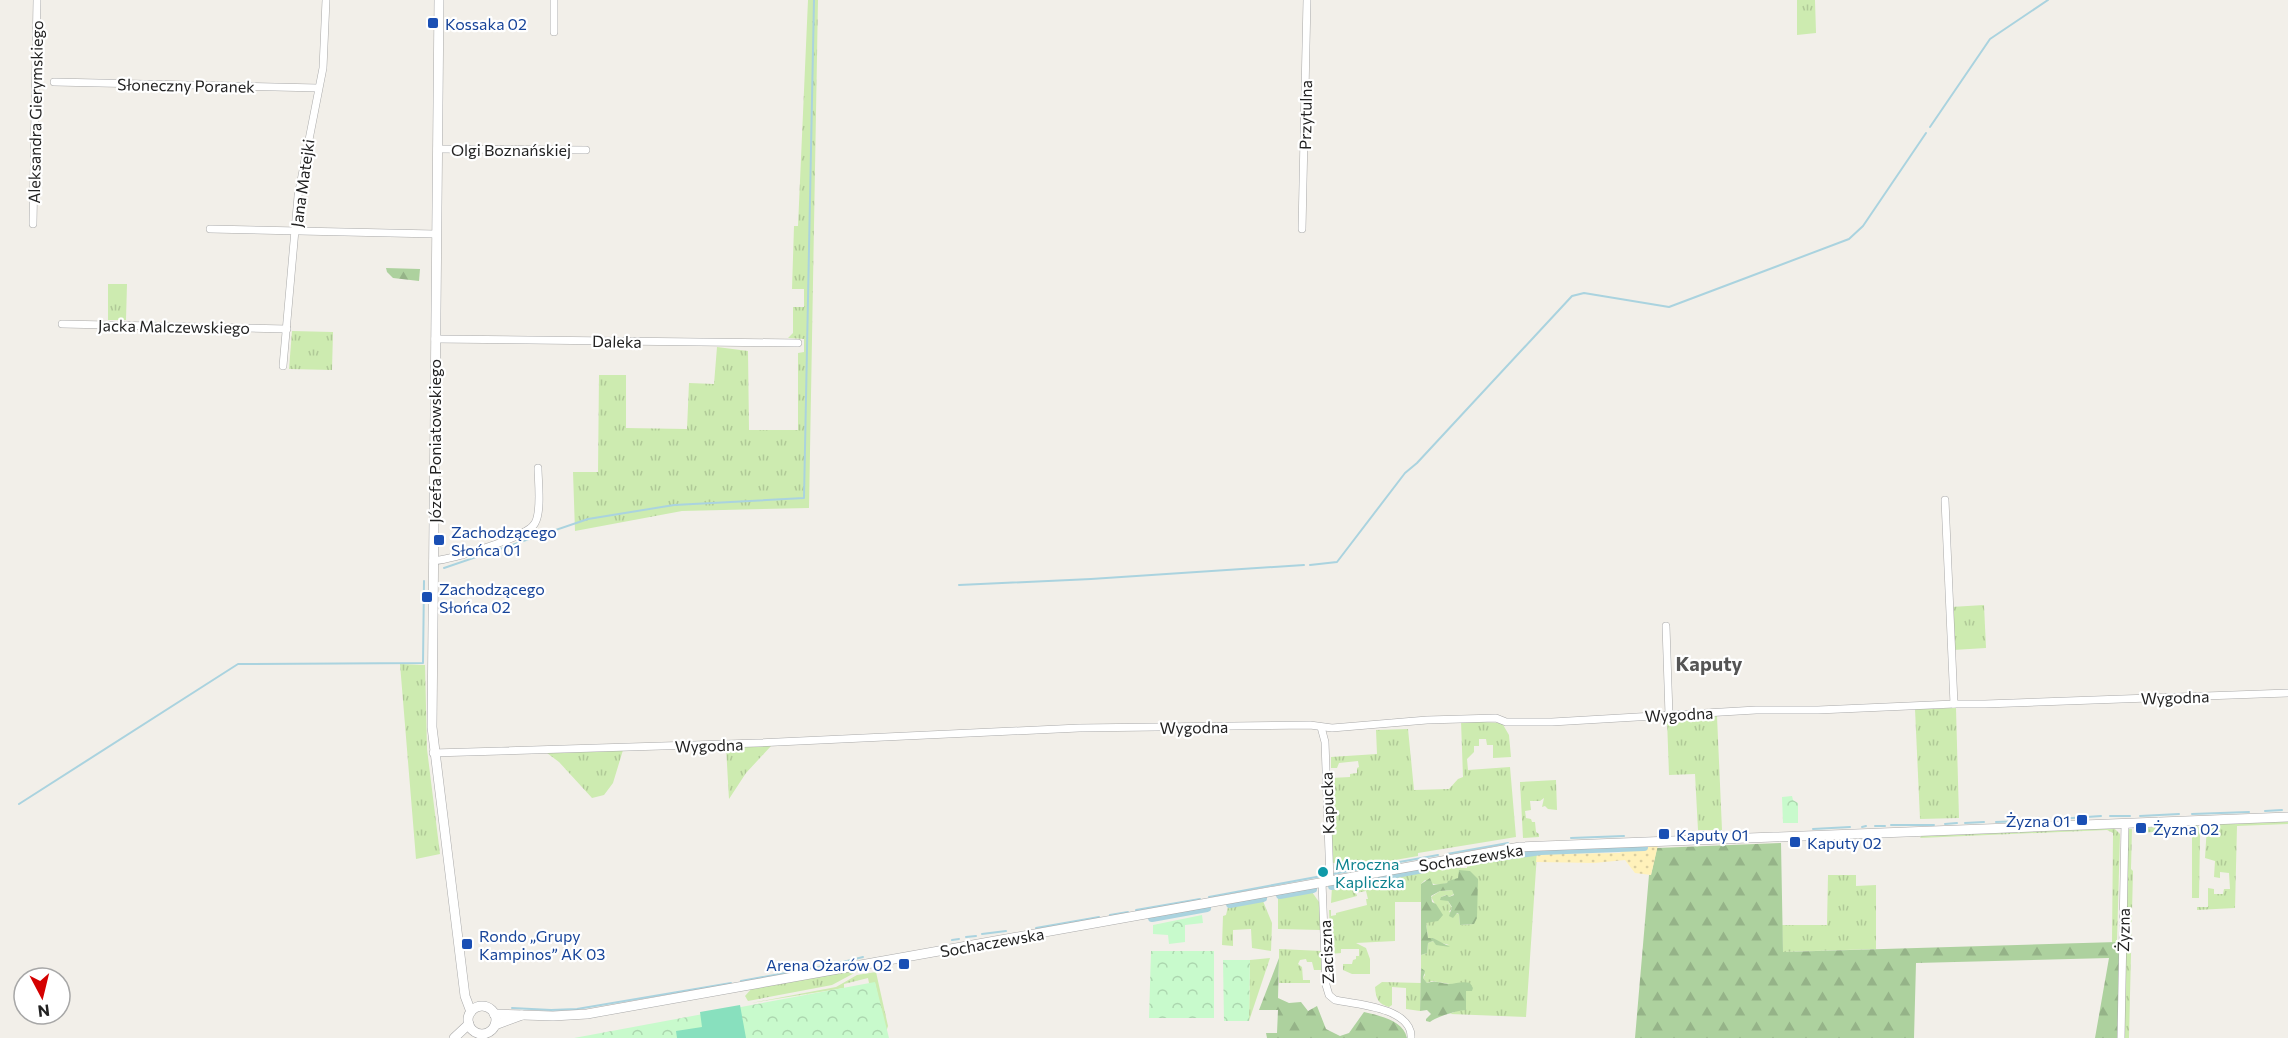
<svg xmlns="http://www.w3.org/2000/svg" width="2288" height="1038" font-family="Commissioner,sans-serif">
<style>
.grass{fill:url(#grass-tufts)}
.forest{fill:url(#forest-firs)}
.sand{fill:url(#sand-dots)}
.park{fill:url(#park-crowns)}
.pitch{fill:#88e0be}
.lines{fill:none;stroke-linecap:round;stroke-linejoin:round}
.stream{stroke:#aad3df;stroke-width:2}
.canal{stroke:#aad3df;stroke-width:8}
.minor-casing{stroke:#a9a9a9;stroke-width:8}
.tertiary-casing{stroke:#a9a9a9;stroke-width:10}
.minor{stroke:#fff;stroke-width:7}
.tertiary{stroke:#fff;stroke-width:9}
.transit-dot{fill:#1a4fb4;stroke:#fff;stroke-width:2}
.culture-dot{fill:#0f9aa8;stroke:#fff;stroke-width:2}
.labels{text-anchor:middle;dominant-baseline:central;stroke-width:4.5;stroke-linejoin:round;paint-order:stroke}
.transit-label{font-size:16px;fill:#164399;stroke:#fff;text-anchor:start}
.street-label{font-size:16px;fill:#222;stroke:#fff}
.culture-label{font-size:16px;fill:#0d838f;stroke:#fff;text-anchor:start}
.quarter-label{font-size:20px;font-weight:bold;fill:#555;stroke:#fff}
</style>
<defs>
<pattern id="grass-tufts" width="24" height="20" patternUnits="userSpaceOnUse" patternTransform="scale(1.5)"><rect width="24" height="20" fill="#cdebb0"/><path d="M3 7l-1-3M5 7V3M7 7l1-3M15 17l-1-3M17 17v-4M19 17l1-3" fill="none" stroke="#b0c997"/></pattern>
<pattern id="forest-firs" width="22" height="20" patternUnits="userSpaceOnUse" patternTransform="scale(1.5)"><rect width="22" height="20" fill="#add19e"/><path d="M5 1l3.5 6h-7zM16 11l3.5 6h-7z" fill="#95b388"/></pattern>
<pattern id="sand-dots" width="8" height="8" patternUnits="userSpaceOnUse" patternTransform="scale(1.5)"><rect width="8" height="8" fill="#fff1ba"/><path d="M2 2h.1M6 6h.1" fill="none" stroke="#dacea0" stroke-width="1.8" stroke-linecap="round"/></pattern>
<pattern id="park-crowns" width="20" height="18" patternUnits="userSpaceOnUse" patternTransform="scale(1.5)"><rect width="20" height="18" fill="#c8facc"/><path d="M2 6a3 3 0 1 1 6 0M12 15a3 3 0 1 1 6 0" fill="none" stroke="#acd6af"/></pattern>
</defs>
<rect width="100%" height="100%" fill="#f2efe9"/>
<!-- grass -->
<g class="grass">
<path d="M808,0H818L809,508L682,511L575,531L573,472H598L599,375H626V428L687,429L689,383L714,384L717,347L748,351L749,430H798V353L804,352V339L788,338L793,333V307H804V289H792L794,226H798Z"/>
<path d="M1797,0H1815L1816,33L1797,35Z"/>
<path d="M108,284H127L126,320H108Z"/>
<path d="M292,331L333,332L332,370L289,369Z"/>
<path d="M1984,605L1986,648L1953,650L1951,607Z"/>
<path d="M400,664L425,665L427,749L440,854L416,859Z"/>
<path d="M1956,708L1959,818L1920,819L1915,709Z"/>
<path d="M1717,716L1722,830H1698L1695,774L1669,775L1667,719Z"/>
<path d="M1461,721L1502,723L1509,735L1511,757L1493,758V745H1487L1486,739H1479V746H1474V752L1467,759L1468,770L1510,767L1516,837L1418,853V856L1349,868C1342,868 1339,862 1332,863L1331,778L1350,777V774L1357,773V768L1359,767L1358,761L1339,763L1337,768H1331V757L1377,754L1376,730L1408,729L1414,790L1449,789L1458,779L1463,777Z"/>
<path d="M772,745L746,773L729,799L726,747Z"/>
<path d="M623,750L613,783L604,795L592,798L559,762L547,753Z"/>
<path d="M1556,780L1557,810L1548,809L1545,806L1542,807L1544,798L1540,801H1530L1531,810L1525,811L1526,818L1531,819L1532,822H1535L1536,832L1539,834V837L1523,838L1520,782Z"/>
<path d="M2288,820V824L2237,826L2235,908L2197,910V907H2208V888L2214,889V894H2223L2224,889H2230L2229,873L2220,872V878L2214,877L2215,861L2205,858L2207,825Z"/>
<path d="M2196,824L2199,828L2200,836L2199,898H2192V830L2134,833V829Z"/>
<path d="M2114,828L2120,834L2117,942H2112L2113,833L2107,830L1920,838L1922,835Z"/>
<path d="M2129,829H2132L2131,869L2133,871L2129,1038H2124L2127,833Z"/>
<path d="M1537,854L1526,1017L1450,1014C1465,1007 1465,1007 1466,990L1473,988L1432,981L1427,983L1423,978L1425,975L1421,968V955L1427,953L1428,943L1433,941L1437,945H1449L1438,942L1433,938H1428L1426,922L1438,909L1431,897L1440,891L1452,890L1454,894L1449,897L1446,895L1441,897L1448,901L1452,908L1449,912L1459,914L1460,925L1474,924L1459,878C1445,884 1438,888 1425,880L1421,884V902H1395V941L1356,943L1366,948L1370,959V974H1352L1343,970V964H1352L1353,960L1356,959V956H1359V949H1341V953L1331,954L1329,910H1331V916L1336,915V913L1367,905L1366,899H1368L1366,891L1356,893L1357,896L1331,903L1332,887L1361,882L1362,886L1369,887V877L1426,867L1427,871L1460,865L1461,868H1467V864Z"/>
<path d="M1828,875H1856V886L1876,885V949L1783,952L1782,925H1827Z"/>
<path d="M1312,892L1319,902L1321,930L1278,929V898Z"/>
<path d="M1263,901L1272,923L1271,951L1252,948L1251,929L1233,930V946L1222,945L1223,916L1226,915L1228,907Z"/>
<path d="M1279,949L1322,951V970H1314L1312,962H1307L1306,959L1300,960L1298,964L1302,967L1303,980H1310V983H1279Z"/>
<path d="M1270,958L1249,1021L1250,960Z"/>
<path d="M860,970L832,985L748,1001L745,996L752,988Z"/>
<path d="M876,972L888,1026L886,1032L875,983H869L868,978L844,984V988L751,1003L836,987L857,975Z"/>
<path d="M1382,982L1421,983L1420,1011L1406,1009V988L1392,987V1005L1389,1007C1378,1004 1376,999 1375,987Z"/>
</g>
<!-- forest -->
<g class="forest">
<path d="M386,268L420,269L419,281L393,278L387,272Z"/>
<path d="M1781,843L1783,952L2117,942V951H2120L2119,1038H2095L2109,958L1916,963L1914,1038H1635L1649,875H1651L1657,848Z"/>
<path d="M1459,870L1470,871L1478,879L1477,918L1474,924L1460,925L1459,914L1457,913L1453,918L1449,916L1452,907L1448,901L1440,900L1441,897L1447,895L1449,897L1454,895L1452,890L1440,891L1431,896L1432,902L1436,904L1443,915L1438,921L1426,923L1428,938H1433L1450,947L1436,945L1433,941L1428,943L1427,953L1421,955V884L1430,878L1433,885L1447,883L1448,881L1458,878Z"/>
<path d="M1279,958L1278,998L1289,1003L1301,1002L1308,1011L1317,1006L1326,1029L1340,1036L1349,1033L1364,1012C1380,1016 1403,1020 1407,1038H1267L1266,1033H1277L1278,1010H1259Z"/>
<path d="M1421,968L1425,971L1423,978L1427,983C1436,980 1440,983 1449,984C1456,984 1461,981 1470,983L1473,988L1472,991H1466V1010C1458,1010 1436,1017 1430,1022L1426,1021V1019L1431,1014L1427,1010L1420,1011Z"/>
</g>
<!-- sand -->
<path class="sand" d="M1658,845L1651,875L1635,873L1625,860L1594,863L1536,862L1537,854L1620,853L1622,849L1644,848L1646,846Z"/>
<!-- park -->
<g class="park">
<path d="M1792,796L1793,800L1798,803V823H1783L1782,797Z"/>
<path d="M1202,915L1203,923L1185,925V942L1169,944L1168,935L1153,934V925Z"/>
<path d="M1151,951H1214V1018H1149Z"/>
<path d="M1223,960H1250L1249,1021H1224Z"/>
<path d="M875,982L889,1038H574Z"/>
</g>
<!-- pitch -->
<path class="pitch" d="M740,1005L746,1038H677L676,1031L702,1027L700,1012Z"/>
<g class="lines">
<!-- stream -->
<g class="stream">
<path d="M1930,127L1990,39L2048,0"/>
<path d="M1310,565L1337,562L1405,473L1417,463L1572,296L1584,293L1669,307L1849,239L1863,226L1926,133"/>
<path d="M444,568L588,519L674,505L804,498L814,0"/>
<path d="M959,585L1091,579L1304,565"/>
<path d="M19,804L238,664L423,663L424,581"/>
<path d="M2265,811L2282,810"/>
<path d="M2192,814L2249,812"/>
<path d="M2110,816H2130"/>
<path d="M2140,816L2179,814"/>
<path d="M2058,819L2101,816"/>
<path d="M1996,822L2049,820"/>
<path d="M1965,823L1984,822"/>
<path d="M1945,824L1957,823"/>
<path d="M1891,825H1934"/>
<path d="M1875,826H1885"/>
<path d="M1862,827L1866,826"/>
<path d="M1813,829L1850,827"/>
<path d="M1698,832H1706"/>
<path d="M1713,832L1720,831"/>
<path d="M1571,838L1624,836"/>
<path d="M1447,854L1508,843"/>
<path d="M1333,874L1438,855"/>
<path d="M1209,897L1327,875"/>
<path d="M1136,910L1200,899"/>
<path d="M1110,915L1128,912"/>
<path d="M1036,928L1099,917"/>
<path d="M982,934L1006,931"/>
<path d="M966,937L976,936"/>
<path d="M952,940L959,939"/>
<path d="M835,964L863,957"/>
<path d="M741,981L824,966"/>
<path d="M512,1008L551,1010L577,1009L731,983"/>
</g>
<!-- canal -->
<g class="canal">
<path d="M1469,861L1541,851L1644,847"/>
<path d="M1380,877L1423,869"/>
<path d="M1332,886L1370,879"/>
<path d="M1280,895L1313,889"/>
<path d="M1230,904L1263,898"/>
<path d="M1152,918L1207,908"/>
</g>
<!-- minor casing -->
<g class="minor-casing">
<g id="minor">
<path d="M554,0V32"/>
<path d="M54,82L318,88"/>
<path d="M437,149L586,150"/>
<path d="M33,224L37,0"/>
<path d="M210,229L435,234"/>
<path d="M1302,229L1307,0"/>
<path d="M62,324L287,329"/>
<path d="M435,339L798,343"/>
<path d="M283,366L298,196L323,68L326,0"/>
<path d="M1945,500L1954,704"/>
<path d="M433,561C452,559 527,538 535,523C542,511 538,481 538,468"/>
<path d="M1666,626L1669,715"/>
<path d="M1321,727L1325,742L1330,881"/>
<path d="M433,753L758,743L1079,728L1310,725L1332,728L1427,720L1496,718L1506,722H1552L1756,710H1818L1954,704H1985L2288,693"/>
<path d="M1322,882L1326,985L1329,995L1335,1000C1356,1004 1413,1008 1411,1038"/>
<path d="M2121,1038L2125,823"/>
</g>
</g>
<!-- tertiary casing -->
<g class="tertiary-casing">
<g id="tertiary">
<path d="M439,0L432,727L465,996L471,1012"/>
<circle cx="482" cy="1020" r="14"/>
<path d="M494,1014L553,1016L587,1014L1520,847L2288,817"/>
<path d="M495,1025L522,1015"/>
<path d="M454,1038L469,1024"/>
</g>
</g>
<!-- minor -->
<use href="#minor" class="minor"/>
<!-- tertiary -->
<use href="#tertiary" class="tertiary"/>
</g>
<!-- markers -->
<g class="transit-dot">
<rect x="427" y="17" width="12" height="12" rx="3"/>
<rect x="433" y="534" width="12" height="12" rx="3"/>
<rect x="421" y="591" width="12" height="12" rx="3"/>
<rect x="2076" y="814" width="12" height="12" rx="3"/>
<rect x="2135" y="822" width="12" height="12" rx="3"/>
<rect x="1658" y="828" width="12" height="12" rx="3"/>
<rect x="1789" y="836" width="12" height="12" rx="3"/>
<rect x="461" y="938" width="12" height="12" rx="3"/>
<rect x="898" y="958" width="12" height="12" rx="3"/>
</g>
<circle class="culture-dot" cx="1323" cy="872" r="6"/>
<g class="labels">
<!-- transit labels -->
<g class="transit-label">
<text x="445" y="23">Kossaka 02</text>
<text x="451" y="531">Zachodzącego<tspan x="451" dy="18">Słońca 01</tspan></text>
<text x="439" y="588">Zachodzącego<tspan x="439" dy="18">Słońca 02</tspan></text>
<text x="2070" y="820" text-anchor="end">Żyzna 01</text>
<text x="2153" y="828">Żyzna 02</text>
<text x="1676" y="834">Kaputy 01</text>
<text x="1807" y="842">Kaputy 02</text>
<text x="479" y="935">Rondo „Grupy<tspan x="479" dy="18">Kampinos” AK 03</tspan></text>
<text x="892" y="964" text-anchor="end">Arena Ożarów 02</text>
</g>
<!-- street labels -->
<g class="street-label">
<text transform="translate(186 85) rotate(1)">Słoneczny Poranek</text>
<text transform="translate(35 112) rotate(-89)">Aleksandra Gierymskiego</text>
<text transform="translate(1305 115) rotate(-89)">Przytulna</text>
<text x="511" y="149">Olgi Boznańskiej</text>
<text transform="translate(302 183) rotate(-82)">Jana Matejki</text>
<text transform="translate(174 326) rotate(1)">Jacka Malczewskiego</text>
<text transform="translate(617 341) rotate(1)">Daleka</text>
<text transform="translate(434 441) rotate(-90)">Józefa Poniatowskiego</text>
<text transform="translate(2175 697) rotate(-2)">Wygodna</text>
<text transform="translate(1679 714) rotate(-3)">Wygodna</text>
<text transform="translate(1194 727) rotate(-1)">Wygodna</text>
<text transform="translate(709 745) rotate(-2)">Wygodna</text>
<text transform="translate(1327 803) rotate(-92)">Kapucka</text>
<text transform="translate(1471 857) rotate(-9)">Sochaczewska</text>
<text transform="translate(2123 930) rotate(-89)">Żyzna</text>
<text transform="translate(992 942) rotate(-10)">Sochaczewska</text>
<text transform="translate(1326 952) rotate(-93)">Zaciszna</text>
</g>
<!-- culture labels -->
<g class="culture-label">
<text x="1335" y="863">Mroczna<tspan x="1335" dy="18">Kapliczka</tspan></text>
</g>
<!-- quarter labels -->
<g class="quarter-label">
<text x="1709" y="663">Kaputy</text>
</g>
</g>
<!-- north arrow -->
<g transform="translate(42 996) rotate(173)"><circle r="28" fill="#ffffff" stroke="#a7a7a7" stroke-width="1.5"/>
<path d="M0-4.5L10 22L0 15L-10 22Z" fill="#d40000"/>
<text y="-9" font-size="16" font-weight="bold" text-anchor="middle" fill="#222222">N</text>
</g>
</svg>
